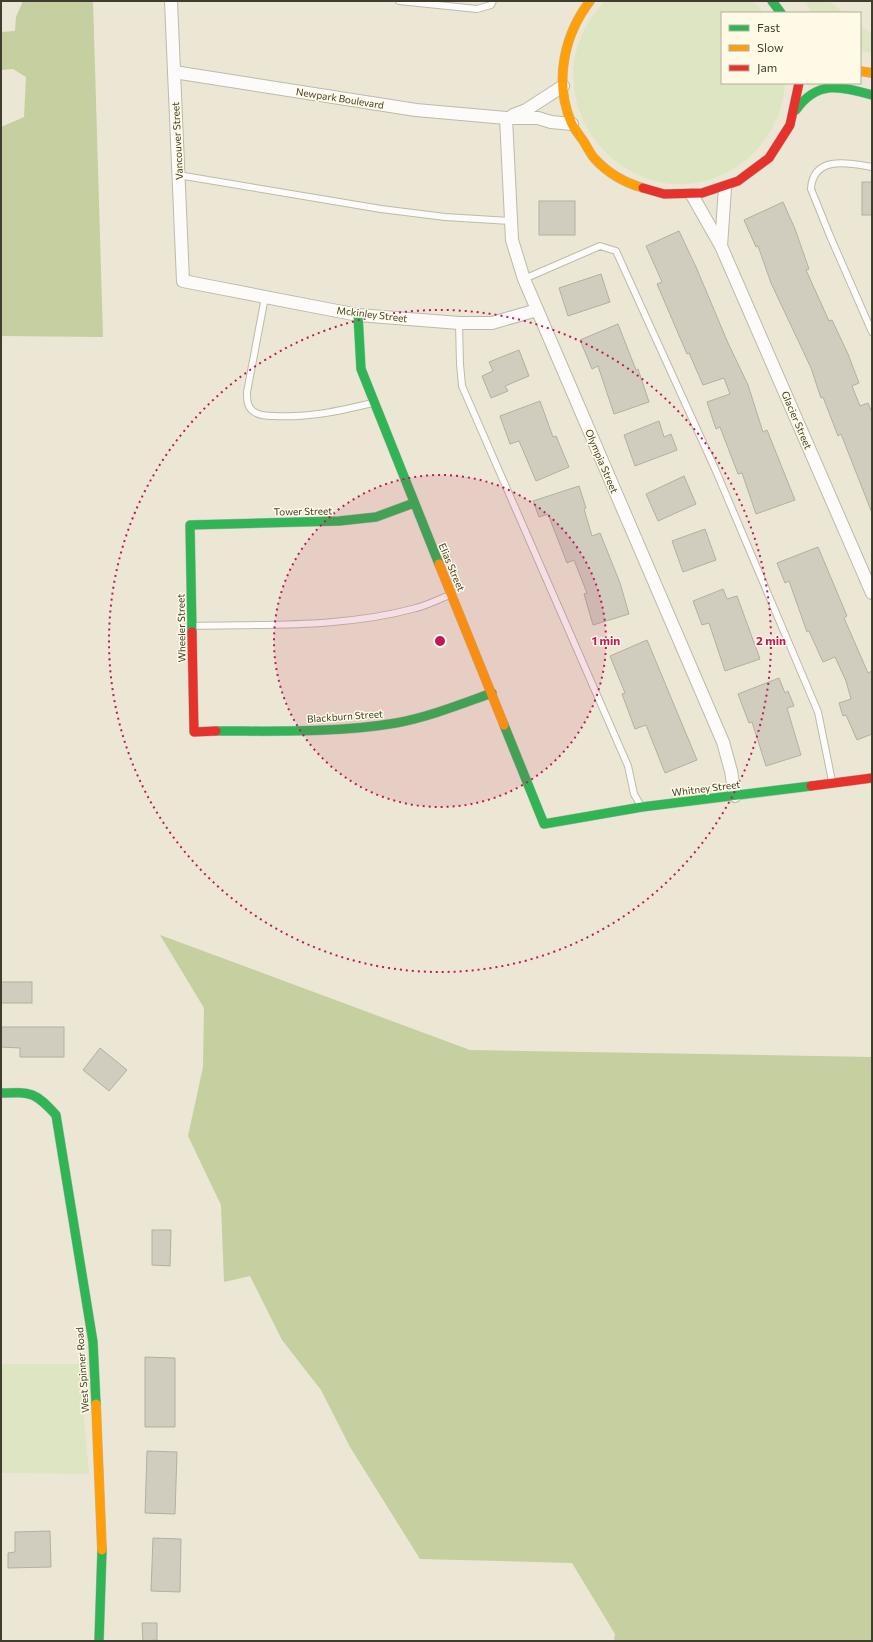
<svg xmlns="http://www.w3.org/2000/svg" width="873" height="1642" font-family="Commissioner,sans-serif">
<style>
.green{fill:#dee5c2}
.forest{fill:#c5cfa0}
.building{fill:#d0cdbe;stroke:#b3b0a1}
.lines{fill:none;stroke-linecap:round;stroke-linejoin:round}
.lane-casing{stroke:#bdbaab;stroke-width:8}
.street-casing{stroke:#bdbaab;stroke-width:14}
.fast-casing{stroke:#bdbaab;stroke-width:10}
.slow-casing{stroke:#bdbaab;stroke-width:10}
.jam-casing{stroke:#bdbaab;stroke-width:10}
.lane{stroke:#fcfbf9;stroke-width:6}
.street{stroke:#fcfbf9;stroke-width:12}
.fast{stroke:#30b455;stroke-width:9}
.slow{stroke:#ff9f0a;stroke-width:9}
.jam{stroke:#e5322d;stroke-width:9}
.ring{fill:none;stroke:#c2185b;stroke-width:2;stroke-dasharray:2 4}
.labels{text-anchor:middle;dominant-baseline:central;stroke-width:3;stroke-linejoin:round;paint-order:stroke}
.street-label{font-size:10px;fill:#403d2f;stroke:#fffae5}
.centre{fill:#c2185b;stroke:#fffae5;stroke-width:2}
.ring-label{font-size:12px;text-anchor:middle;font-weight:bold;fill:#c2185b;stroke:#fffae5;stroke-width:3;stroke-linejoin:round;paint-order:stroke}
</style>
<rect width="100%" height="100%" fill="#ebe7d4"/>
<!-- green -->
<g class="green">
<path d="M605,1H753L764,13H722V83H785C784,112 769,140 747,159C643,243 512,99 605,1Z"/>
<path d="M806,1H828L844,13H811Z"/>
<path d="M860,25L872,34V53L860,51Z"/>
<path d="M1,1364H79L89,1474L1,1473Z"/>
</g>
<!-- forest -->
<g class="forest">
<path d="M23,1H93L103,337L1,336V127L24,117L26,77L13,69L1,70V32L15,31L16,17Z"/>
<path d="M160,935L470,1050L872,1057V1641H614L615,1634L572,1563L420,1559L350,1447L321,1390L282,1340L250,1276L224,1282L221,1205L188,1136L203,1067L204,1008Z"/>
</g>
<!-- building -->
<g class="building">
<rect x="862" y="182" width="10" height="33"/>
<rect x="539" y="201" width="36" height="34"/>
<path d="M783,202L795,229L809,269L806,270L829,321L832,320L848,354L859,383L852,386L860,406L868,403L872,413V513L841,434L838,436L823,397L821,398L811,368L771,283L758,246L756,247L744,220Z"/>
<path d="M679,231L696,267L728,343L748,385L763,432L767,430L795,500L756,514L742,473L738,474L720,427L716,429L707,402L730,394L724,378L703,385L689,353L687,354L657,284L662,282L646,246Z"/>
<path d="M601,274L610,302L568,316L559,288Z"/>
<path d="M618,324L636,370L638,369L649,402L614,414L598,366L592,369L580,340Z"/>
<path d="M519,350L529,376L505,386L508,391L491,398L482,376L493,371L489,362Z"/>
<path d="M540,401L553,437L556,436L569,467L536,481L519,441L510,444L500,416Z"/>
<path d="M659,421L664,437L671,434L677,450L635,466L624,435Z"/>
<path d="M684,476L696,504L658,521L646,494Z"/>
<path d="M579,486L586,508L584,509L592,536L600,533L620,583L629,614L593,625L584,594L587,593L574,560L567,563L548,514L539,517L533,501Z"/>
<path d="M705,529L716,560L683,572L672,541Z"/>
<path d="M818,547L847,616L844,618L868,673L872,671V734L857,740L846,715L843,716L839,703L851,699L846,681L835,657L823,662L809,631L807,632L789,581L785,583L777,563Z"/>
<path d="M723,589L727,599L737,596L760,659L725,671L709,623L702,625L693,601Z"/>
<path d="M647,640L697,760L665,773L646,725L635,729L622,694L625,693L610,656Z"/>
<path d="M779,678L785,693L788,691L794,706L787,708L801,755L766,766L752,722L749,723L738,694Z"/>
<rect x="1" y="982" width="31" height="21"/>
<path d="M1,1027H64V1057H20V1048L1,1047Z"/>
<path d="M100,1048L127,1070L109,1091L83,1070Z"/>
<path d="M152,1230H171L170,1266L152,1265Z"/>
<path d="M145,1357L175,1358V1427H145Z"/>
<path d="M147,1451L177,1452L175,1514L145,1513Z"/>
<path d="M50,1531L51,1567L8,1568V1553L15,1552V1532Z"/>
<path d="M153,1538L181,1539L180,1592L151,1591Z"/>
<path d="M142,1623H157V1640L143,1641Z"/>
</g>
<g class="lines">
<!-- lane casing -->
<g class="lane-casing">
<g id="lane">
<path d="M399,1L477,9L491,5L493,1"/>
<path d="M872,167C849,163 813,155 811,189L830,236L872,332"/>
<path d="M178,175L381,209L445,217L511,221"/>
<path d="M524,279L600,246L616,251L716,471L818,712L832,781"/>
<path d="M265,297L247,392C247,399 247,407 253,411C259,416 267,416 274,416C309,418 339,411 373,403"/>
<path d="M459,323L460,364L462,386L628,766L634,794L641,806"/>
<path d="M193,626C267,624 344,628 416,608C428,605 439,599 450,595"/>
</g>
</g>
<!-- street casing -->
<g class="street-casing">
<g id="street">
<path d="M171,1L183,281L358,315L459,323H492L537,310"/>
<path d="M174,72L416,110L506,118H538L551,122L572,124"/>
<path d="M513,115L526,110L563,86"/>
<path d="M506,118L512,240L524,279L723,742L731,771L735,796"/>
<path d="M692,195L721,246L872,593"/>
<path d="M721,246L725,188"/>
</g>
</g>
<!-- fast casing -->
<g class="fast-casing">
<g id="fast">
<path d="M772,1L781,13"/>
<path d="M796,110C817,80 841,86 872,95"/>
<path d="M358,315L361,369L439,564"/>
<path d="M192,632L190,525L339,521L376,517L414,503"/>
<path d="M504,725L544,824L642,807L811,786"/>
<path d="M216,731C276,731 337,733 396,723C429,717 461,704 492,693"/>
<path d="M1,1093C32,1092 35,1092 56,1115L93,1342L96,1404"/>
<path d="M99,1641L102,1550"/>
</g>
</g>
<!-- slow casing -->
<g class="slow-casing">
<g id="slow">
<path d="M590,1C564,35 554,81 571,122C574,129 580,136 584,142C588,148 591,156 596,160C608,173 626,183 643,188"/>
<path d="M860,71L872,73"/>
<path d="M439,564L504,725"/>
<path d="M96,1404L102,1550"/>
</g>
</g>
<!-- jam casing -->
<g class="jam-casing">
<g id="jam">
<path d="M643,188L664,194L702,193L738,181L769,158L790,125L799,83"/>
<path d="M192,632L194,732L216,731"/>
<path d="M811,786L872,778"/>
</g>
</g>
<!-- lane -->
<use href="#lane" class="lane"/>
<!-- street -->
<use href="#street" class="street"/>
<!-- fast -->
<use href="#fast" class="fast"/>
<!-- slow -->
<use href="#slow" class="slow"/>
<!-- jam -->
<use href="#jam" class="jam"/>
</g>
<!-- distance rings -->
<circle cx="440" cy="641" r="166" fill="#c2185b" fill-opacity=".12"/>
<g class="ring">
<circle cx="440" cy="641" r="166"/>
<circle cx="440" cy="641" r="331"/>
</g>
<g class="labels">
<!-- street labels -->
<g class="street-label">
<text transform="translate(340 98) rotate(9)">Newpark Boulevard</text>
<text transform="translate(177 141) rotate(-93)">Vancouver Street</text>
<text transform="translate(372 314) rotate(7)">Mckinley Street</text>
<text transform="translate(797 420) rotate(67)">Glacier Street</text>
<text transform="translate(602 461) rotate(67)">Olympia Street</text>
<text transform="translate(303 511) rotate(-1)">Tower Street</text>
<text transform="translate(452 567) rotate(67)">Elias Street</text>
<text transform="translate(181 628) rotate(-91)">Wheeler Street</text>
<text transform="translate(345 716) rotate(-4)">Blackburn Street</text>
<text transform="translate(706 788) rotate(-7)">Whitney Street</text>
<text transform="translate(82 1370) rotate(-94)">West Spinner Road</text>
</g>
</g>
<circle cx="440" cy="641" r="6" class="centre"/>
<g class="ring-label">
<text x="606" y="645">1 min</text>
<text x="771" y="645">2 min</text>
</g>
<!-- border -->
<rect width="873" height="1642" fill="none" stroke="#403d2f" stroke-width="4"/>
<!-- legend -->
<rect x="721" y="12" width="140" height="72" fill="#fffae5" stroke="#b3ae9c"/>
<rect x="729" y="25" width="20" height="6" fill="#30b455" stroke="#b3ae9c"/>
<text x="757" y="32" font-size="12" fill="#403d2f">Fast</text>
<rect x="729" y="45" width="20" height="6" fill="#ff9f0a" stroke="#b3ae9c"/>
<text x="757" y="52" font-size="12" fill="#403d2f">Slow</text>
<rect x="729" y="65" width="20" height="6" fill="#e5322d" stroke="#b3ae9c"/>
<text x="757" y="72" font-size="12" fill="#403d2f">Jam</text>
</svg>
